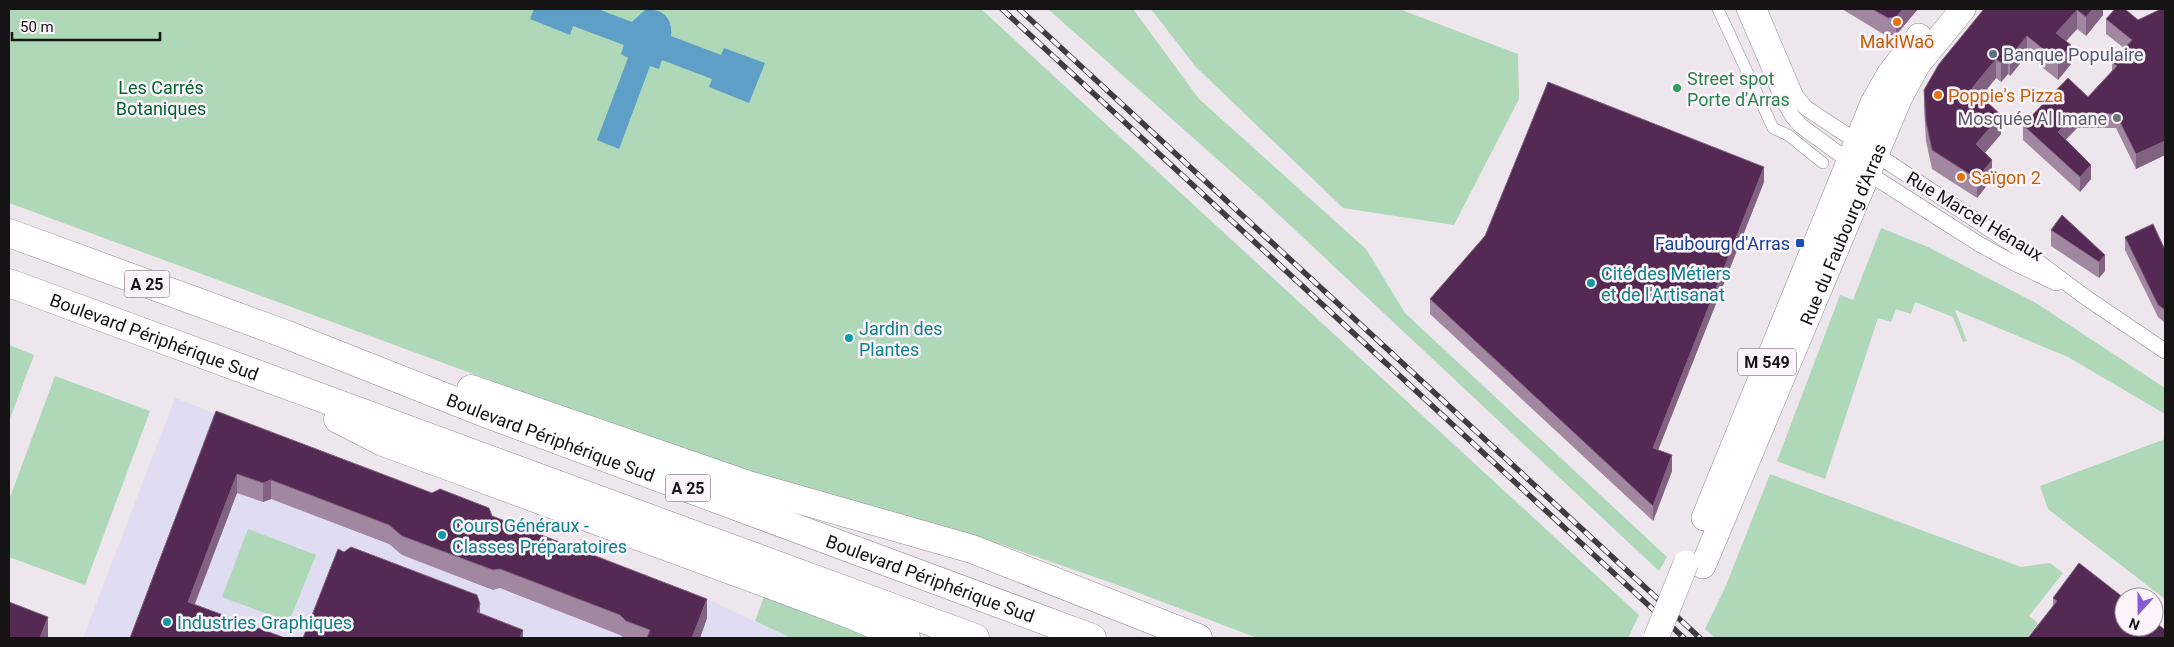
<svg xmlns="http://www.w3.org/2000/svg" width="2174" height="647" font-family="Roboto,sans-serif">
<style>
.education{fill:#e0dcf2}
.green{fill:#aed8b7}
.water{fill:#5d9fc6}
.lines{fill:none;stroke-linecap:round;stroke-linejoin:round}
.pedestrian-casing{stroke:#948c93;stroke-width:12}
.minor-casing{stroke:#948c93;stroke-width:16}
.primary-casing{stroke:#948c93;stroke-width:26}
.motorway-casing{stroke:#948c93;stroke-width:29}
.pedestrian{stroke:#fff;stroke-width:11}
.minor{stroke:#fff;stroke-width:15}
.primary{stroke:#fff;stroke-width:25}
.motorway{stroke:#fff;stroke-width:28}
.rail-casing{stroke:#3f3b3e;stroke-width:5.5}
.rail{stroke:#fcf3fb;stroke-width:4;stroke-dasharray:11;stroke-linecap:butt}
.primary-bridge-casing{stroke:#948c93;stroke-width:26;stroke-linecap:butt}
.primary-bridge{stroke:#fff;stroke-width:25}
.wall{fill:#a188a0}
.shaded-wall{fill:#826281}
.building{fill:#542953;stroke:#826281}
.food-dot{fill:#e8710a;stroke:#fcf3fb;stroke-width:2}
.service-dot{fill:#5c6f8a;stroke:#fcf3fb;stroke-width:2}
.leisure-dot{fill:#2e9e5b;stroke:#fcf3fb;stroke-width:2}
.worship-dot{fill:#6b7280;stroke:#fcf3fb;stroke-width:2}
.transit-dot{fill:#1a4fb4;stroke:#fcf3fb;stroke-width:2}
.culture-dot{fill:#0f9aa8;stroke:#fcf3fb;stroke-width:2}
.labels{text-anchor:middle;dominant-baseline:central;stroke-width:5;stroke-linejoin:round;paint-order:stroke}
.shield{fill:#fcf3fb;stroke:#5b565a;stroke-width:1}
.shield-label{font-size:16px;font-weight:bold;fill:#161315}
.food-label{font-size:18px;fill:#c56008;stroke:#fcf3fb;text-anchor:start}
.service-label{font-size:18px;fill:#4e5e75;stroke:#fcf3fb;text-anchor:start}
.leisure-label{font-size:18px;fill:#27864d;stroke:#fcf3fb;text-anchor:start}
.park-label{font-size:18px;fill:#006630;stroke:#fcf3fb}
.worship-label{font-size:18px;fill:#5b616d;stroke:#fcf3fb;text-anchor:end}
.street-label{font-size:18px;fill:#161315;stroke:#fcf3fb}
.transit-label{font-size:18px;fill:#164399;stroke:#fcf3fb;text-anchor:end}
.culture-label{font-size:18px;fill:#0d838f;stroke:#fcf3fb;text-anchor:start}
</style>
<rect width="100%" height="100%" fill="#eee6ed"/>
<!-- education -->
<path class="education" d="M175,398L696,594L791,638H83Z"/>
<!-- green -->
<g class="green">
<path d="M9,9H981L1639,615L1628,638H1257L1126,588L1003,545L726,467L9,203Z"/>
<path d="M1048,9H1133L1199,99L1366,249L1405,313L1667,557L1659,571L1262,199Z"/>
<path d="M1151,9H1399L1518,54L1519,99L1454,225L1343,208L1195,66Z"/>
<path d="M1881,228L1928,247L2036,303L2165,388V414L2068,357L1955,310L1967,341L1963,342L1953,317L1915,302L1911,314L1896,309L1891,322L1878,318L1825,479L1777,461L1840,295L1853,300Z"/>
<path d="M9,345L34,355L9,421Z"/>
<path d="M55,376L150,411L85,585L9,557V500Z"/>
<path d="M2165,439V599L2048,509L2040,486Z"/>
<path d="M1770,474L2021,567L2050,563L2063,573L2029,616L2038,623L2027,638H1715L1705,629L1725,588Z"/>
<path d="M248,529L316,555L289,622L222,597Z"/>
<path d="M764,597L809,611L873,638H791L755,621Z"/>
</g>
<!-- water -->
<path class="water" d="M534,9H598L632,22L645,10C663,8 673,18 671,36L721,55L724,48L765,63L749,103L709,87L712,79L662,60L659,69L650,66L619,149L597,140L628,58L621,54L624,45L573,26L570,35L530,19Z"/>
<g class="lines">
<!-- pedestrian casing -->
<g class="pedestrian-casing">
<path id="pedestrian" d="M1718,9L1773,128L1788,135L1823,163"/>
</g>
<!-- minor casing -->
<g class="minor-casing">
<g id="minor">
<path d="M1744,9L1783,100L1793,117L1801,126L1849,161L1979,244L2012,262L2056,283"/>
<path d="M1759,9L1796,96L1806,108L2033,258L2085,297L2165,351"/>
</g>
</g>
<!-- primary casing -->
<g class="primary-casing">
<g id="primary">
<path d="M1704,518L1873,103L1890,73L1919,36"/>
<path id="s1" d="M1703,566L1900,97L1918,64L1963,9"/>
</g>
</g>
<!-- motorway casing -->
<g class="motorway-casing">
<g id="motorway">
<path id="s2" d="M9,233L285,334L485,413L1092,638"/>
<path id="s3" d="M9,283L975,638"/>
<path d="M471,389L748,485L972,549L1198,638"/>
<path d="M338,419L383,442L847,613L906,638"/>
</g>
</g>
<!-- pedestrian -->
<use href="#pedestrian" class="pedestrian"/>
<!-- minor -->
<use href="#minor" class="minor"/>
<!-- primary -->
<use href="#primary" class="primary"/>
<!-- motorway -->
<use href="#motorway" class="motorway"/>
<!-- rail casing -->
<g class="rail-casing">
<g id="rail">
<path d="M1002,9L1684,638"/>
<path d="M1019,9L1700,638"/>
</g>
</g>
<!-- rail -->
<use href="#rail" class="rail"/>
<!-- primary-bridge casing -->
<g class="primary-bridge-casing">
<path id="primary-bridge" d="M1656,638L1686,563"/>
</g>
<!-- primary-bridge -->
<use href="#primary-bridge" class="primary-bridge"/>
</g>
<!-- wall -->
<g class="wall">
<path d="M1842,9H1918L1896,35L1888,37Z"/>
<path d="M1984,9H2103V15L2086,36L2077,29L2066,41L2071,64L2058,80L2027,55L2010,76L2008,74L2001,82L1996,78L1981,97L2001,134L1985,153L1992,179L1977,198L1932,169L1926,141L1924,109V90Z"/>
<path d="M2165,9V155L2136,169L2116,128H2077L2066,140L2091,179L2080,192L2023,140V125L2088,97L2112,71V62L2124,48L2106,34V19L2138,20Z"/>
<path d="M1764,182L1658,450L1672,471L1653,521L1430,314V299Z"/>
<path d="M2051,230L2105,255V271L2099,278L2051,246Z"/>
<path d="M2125,237L2165,250V323L2158,317L2125,250Z"/>
<path d="M216,411L492,516L707,618L700,638H624L620,635L500,588L493,590L402,555L389,544L271,499L263,502L237,493L195,604L130,638Z"/>
<path d="M2053,598L2165,630L2053,606Z"/>
</g>
<!-- shaded-wall -->
<g class="shaded-wall">
<path d="M1903,9H1918L1896,35V17Z"/>
<path d="M2093,9H2103V15L2086,36V17Z"/>
<path d="M2077,10V29L2056,52V33Z"/>
<path d="M2027,36V55L2010,76V57Z"/>
<path d="M2071,45V64L2058,80V61Z"/>
<path d="M2008,55V74L2001,82V63Z"/>
<path d="M1996,59V78L1972,107V88Z"/>
<path d="M2077,113V128L2058,147V132Z"/>
<path d="M2001,115V134L1976,163V144Z"/>
<path d="M2165,141V155L2136,169V154Z"/>
<path d="M1992,160V179L1977,198V179Z"/>
<path d="M2091,165V179L2080,192V177Z"/>
<path d="M1764,167V182L1653,463V448Z"/>
<path d="M2105,255V271L2099,278V262Z"/>
<path d="M1672,455V471L1653,521V506Z"/>
<path d="M237,474V493L188,621V602Z"/>
<path d="M271,480V499L263,502V483Z"/>
<path d="M707,599V618L700,638H692Z"/>
<path d="M480,604V623L477,612Z"/>
<path d="M48,617V638H40Z"/>
<path d="M523,630V638H520Z"/>
</g>
<!-- building -->
<g class="building">
<path d="M1872,9H1903L1896,17L1888,18Z"/>
<path d="M1984,9H2093L2086,17L2077,10L2056,33L2071,45L2058,61L2027,36L2010,57L2008,55L2001,63L1996,59L1972,88L2001,115L1976,144L1992,160L1977,179L1932,150L1926,122L1924,90L1939,64Z"/>
<path d="M2115,9H2125L2138,20L2161,9H2165V141L2136,154L2116,114L2077,113L2058,132L2091,165L2080,177L2023,125L2068,78L2088,97L2117,66L2112,62L2132,40L2106,19Z"/>
<path d="M1548,82L1764,167L1653,448L1672,455L1653,506L1430,299L1485,236Z"/>
<path d="M2062,215L2105,255L2099,262L2051,230Z"/>
<path d="M2153,224L2165,250V310L2158,305L2125,237Z"/>
<path d="M216,411L432,493L440,489L489,508L492,516L707,599L692,638H647L650,630L626,621L620,615L500,569L493,570L402,536L389,525L271,480L263,483L237,474L188,602L285,638H130Z"/>
<path d="M351,547L477,595L480,604L477,612L523,630L520,638H303L338,549L344,552Z"/>
<path d="M2079,563L2124,598V627H2154V621L2165,630V638H2028L2057,601L2053,598Z"/>
<path d="M9,602L48,617L40,638H9Z"/>
</g>
<!-- markers -->
<g class="food-dot">
<circle cx="1897" cy="22" r="5"/>
<circle cx="1938" cy="95" r="5"/>
<circle cx="1961" cy="177" r="5"/>
</g>
<circle class="service-dot" cx="1993" cy="54" r="5"/>
<circle class="leisure-dot" cx="1677" cy="88" r="5"/>
<circle class="worship-dot" cx="2117" cy="118" r="5"/>
<rect class="transit-dot" x="1795" y="238" width="10" height="10" rx="2.5"/>
<g class="culture-dot">
<circle cx="1591" cy="283" r="5"/>
<circle cx="849" cy="338" r="5"/>
<circle cx="442" cy="535" r="5"/>
<circle cx="167" cy="622" r="5"/>
</g>
<g class="labels">
<!-- shield labels -->
<g class="shield">
<rect x="124.5" y="270.5" width="45" height="27" rx="4"/>
<rect x="1738" y="348.5" width="58" height="27" rx="4"/>
<rect x="665.5" y="474.5" width="45" height="27" rx="4"/>
</g>
<g class="shield-label">
<text x="147" y="284">A 25</text>
<text x="1767" y="362">M 549</text>
<text x="688" y="488">A 25</text>
</g>
<!-- food labels -->
<g class="food-label">
<text x="1897" y="41" text-anchor="middle">MakiWaō</text>
<text x="1948" y="95">Poppie's Pizza</text>
<text x="1971" y="177">Saïgon 2</text>
</g>
<!-- service labels -->
<g class="service-label">
<text x="2003" y="54">Banque Populaire</text>
</g>
<!-- leisure labels -->
<g class="leisure-label">
<text x="1687" y="78">Street spot<tspan x="1687" dy="21">Porte d'Arras</tspan></text>
</g>
<!-- park labels -->
<g class="park-label">
<text x="161" y="87">Les Carrés<tspan x="161" dy="21">Botaniques</tspan></text>
</g>
<!-- worship labels -->
<g class="worship-label">
<text x="2107" y="118">Mosquée Al Imane</text>
</g>
<!-- street labels -->
<g class="street-label">
<text transform="translate(1975 216) rotate(31)">Rue Marcel Hénaux</text>
<text stroke="none"><textPath href="#s1" startOffset="360">Rue du Faubourg d'Arras</textPath></text>
<text stroke="none"><textPath href="#s3" startOffset="155">Boulevard Périphérique Sud</textPath></text>
<text stroke="none"><textPath href="#s2" startOffset="579">Boulevard Périphérique Sud</textPath></text>
<text stroke="none"><textPath href="#s2" startOffset="984">Boulevard Périphérique Sud</textPath></text>
</g>
<!-- transit labels -->
<g class="transit-label">
<text x="1790" y="243">Faubourg d'Arras</text>
</g>
<!-- culture labels -->
<g class="culture-label">
<text x="1601" y="273">Cité des Métiers<tspan x="1601" dy="21">et de l'Artisanat</tspan></text>
<text x="859" y="328">Jardin des<tspan x="859" dy="21">Plantes</tspan></text>
<text x="452" y="525">Cours Généraux -<tspan x="452" dy="21">Classes Préparatoires</tspan></text>
<text x="177" y="622">Industries Graphiques</text>
</g>
</g>
<!-- border -->
<rect width="2174" height="647" fill="none" stroke="#161315" stroke-width="20"/>
<!-- north arrow -->
<g transform="translate(2139 612) rotate(201)"><circle r="24" fill="#fcf3fb" stroke="#a0999f"/>
<path d="M0-4L9 19L0 12L-9 19Z" fill="#865cd6"/>
<text y="-8" font-size="14" font-weight="bold" text-anchor="middle" fill="#161315">N</text>
</g>
<!-- scale -->
<path d="M12 32v8h148v-8" fill="none" stroke="#161315" stroke-width="2.5"/>
<text x="20" y="32" font-size="15" fill="#161315" stroke="#fcf3fb" stroke-width="4" paint-order="stroke">50 m</text>
</svg>
